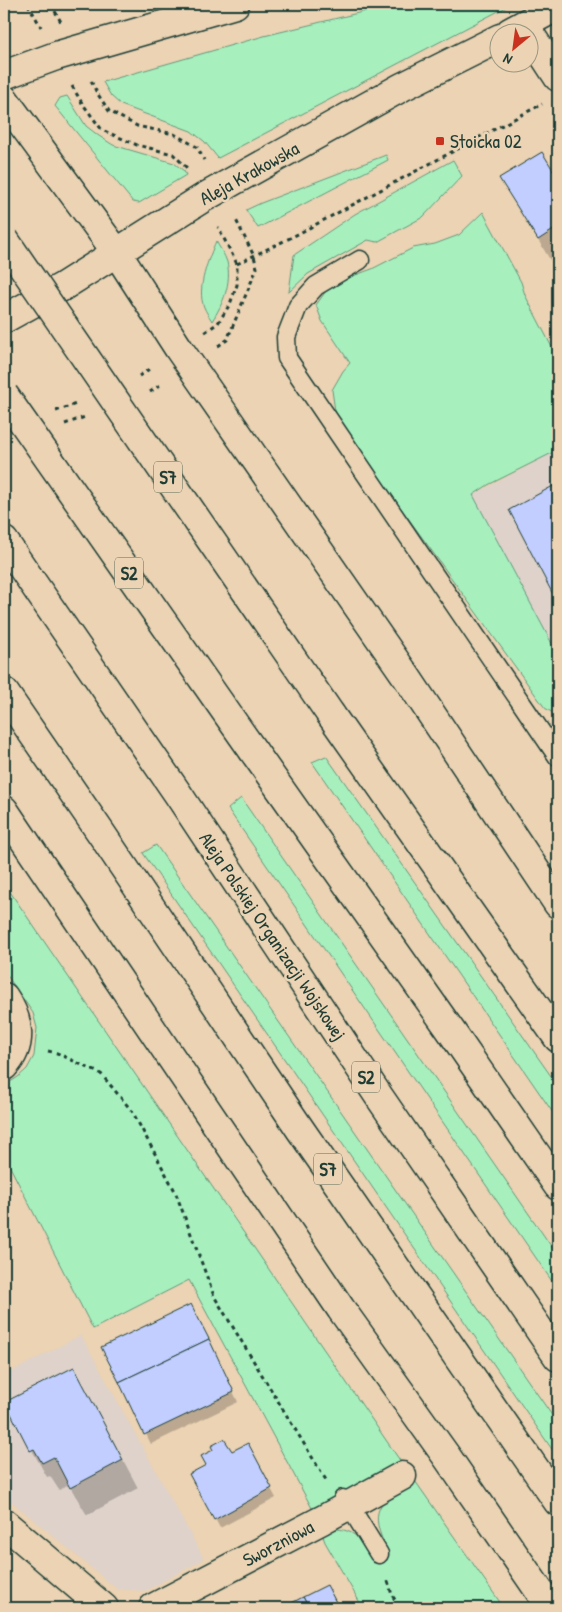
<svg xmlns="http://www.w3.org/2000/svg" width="562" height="1612" font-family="'Patrick Hand',sans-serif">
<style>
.built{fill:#ded2ca}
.green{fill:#a7f0be;stroke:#639679}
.shadow{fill:#0003}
.building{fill:#c1ceff;stroke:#1f3d34}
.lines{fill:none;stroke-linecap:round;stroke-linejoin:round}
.lane-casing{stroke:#1f3d34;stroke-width:21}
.street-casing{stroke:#1f3d34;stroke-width:31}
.secondary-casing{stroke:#1f3d34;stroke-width:31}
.highway-casing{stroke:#1f3d34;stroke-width:31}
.path{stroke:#1f3d34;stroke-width:3;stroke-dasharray:4 4;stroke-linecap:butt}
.lane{stroke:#ebd3b4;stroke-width:18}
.street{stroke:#ebd3b4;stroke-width:28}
.secondary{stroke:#ebd3b4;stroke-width:28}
.highway{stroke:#ebd3b4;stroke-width:28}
.highway-bridge-casing{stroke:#1f3d34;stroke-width:31;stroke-linecap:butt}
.highway-bridge{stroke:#ebd3b4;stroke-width:28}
.poi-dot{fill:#c8321e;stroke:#ebd3b4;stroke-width:2}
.labels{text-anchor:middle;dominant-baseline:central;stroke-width:5;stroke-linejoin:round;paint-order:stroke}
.shield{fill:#ebd3b4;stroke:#5c6a5a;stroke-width:1}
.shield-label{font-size:18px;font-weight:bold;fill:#1f3d34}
.poi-label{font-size:19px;fill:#1f3d34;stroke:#ebd3b4;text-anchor:start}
.street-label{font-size:19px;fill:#1f3d34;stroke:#ebd3b4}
</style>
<rect width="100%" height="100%" fill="#ebd3b4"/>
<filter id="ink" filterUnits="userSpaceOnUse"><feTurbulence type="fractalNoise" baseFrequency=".02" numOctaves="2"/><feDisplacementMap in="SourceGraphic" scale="10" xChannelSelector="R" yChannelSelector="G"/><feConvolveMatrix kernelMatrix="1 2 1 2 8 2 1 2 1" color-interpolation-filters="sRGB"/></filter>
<g filter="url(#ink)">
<!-- built -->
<g class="built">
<path d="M558,450V655L473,495Z"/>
<path d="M81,1335L204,1559L145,1591L117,1589L4,1495V1376Z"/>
</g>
<!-- green -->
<g class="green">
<path d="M395,4H512L218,158L204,141L191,131L121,105L111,96L103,82L264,36Z"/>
<path d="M67,96L86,126L99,136L113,145L174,163L184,171L186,175L139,203L133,202L55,106L60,98Z"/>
<path d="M386,155L388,160L258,228L246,210L261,203Z"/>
<path d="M453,160L462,176L423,217L377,242L368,240L308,274L289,292L294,255L355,214Z"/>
<path d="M483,212L521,282L525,295L558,359V450L488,485L473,495L558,655V716L545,708L336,418L332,390L343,371L350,363L322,321L316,305L331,284L372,269L413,248L435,244L459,235Z"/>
<path d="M216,241C219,247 225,255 227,262C232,283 223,304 212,321C209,316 206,312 204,307C196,288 209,258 216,241Z"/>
<path d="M326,756L558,1086V1120L312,762Z"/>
<path d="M241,798L558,1256V1290L228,809Z"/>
<path d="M156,845L558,1424V1458L143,853Z"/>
<path d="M4,883L401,1462L313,1510L189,1280L93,1329L4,1155V1086L18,1077L27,1069L34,1056L37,1028L33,1013L4,971Z"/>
<path d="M413,1478L504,1608H363L325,1542L321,1531C339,1526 355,1530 366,1547C368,1552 370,1557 373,1562L388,1552C367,1509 378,1503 413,1478Z"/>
</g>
<!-- shadow -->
<g class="shadow">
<path d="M541,153L558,181V259L552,263L515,202Z"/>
<path d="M554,487L558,494V601L510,510Z"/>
<path d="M4,1200L10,1212L4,1215Z"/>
<path d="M196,1314L238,1402L151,1444L103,1347Z"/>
<path d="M74,1368L138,1488L87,1515L69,1485L59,1490L50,1476L47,1477L32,1450Z"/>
<path d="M231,1453L252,1454L276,1498L220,1528L191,1475Z"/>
<path d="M327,1586L339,1608H285L304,1597Z"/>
</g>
<!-- building -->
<g class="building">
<path d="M542,152L558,178V227L538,240L499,178Z"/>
<path d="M555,485L558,492V604L509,510Z"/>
<path d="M191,1304L209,1339L119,1382L101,1347Z"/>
<path d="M209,1339L234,1392L144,1435L119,1382Z"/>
<path d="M74,1367L123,1460L70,1488L54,1457L42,1463L34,1449L30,1451L5,1402Z"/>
<path d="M224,1439L232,1451L248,1443L272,1488L214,1520L189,1474L206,1465L201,1456L213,1450L211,1446Z"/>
<path d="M327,1585L339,1608H309L303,1597Z"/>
<path d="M303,1597L309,1608H282Z"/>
</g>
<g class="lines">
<!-- lane casing -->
<g class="lane-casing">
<g id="lane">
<path d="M360,260L316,286L298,306L286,337L287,358L558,757"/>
<path d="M343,1499L349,1505L379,1554"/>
</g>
</g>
<!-- street casing -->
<g class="street-casing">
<g id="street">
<path d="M530,34L558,77"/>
<path d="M4,997C19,1019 24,1045 4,1066"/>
<path d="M4,1523L104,1608"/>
<path d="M153,1608L322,1520L402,1476"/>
</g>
</g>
<!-- secondary casing -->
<g class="secondary-casing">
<g id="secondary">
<path d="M510,32L558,6"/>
<path d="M4,75L56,56L235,4"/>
<path d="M4,99L117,253"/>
<path d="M4,319L62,287L203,198L402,87L500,38"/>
</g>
</g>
<!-- highway casing -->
<g class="highway-casing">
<g id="highway">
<path d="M117,253L179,349L406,676L558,904"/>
<path d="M4,541L178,794L378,1095L558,1357"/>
<path d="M4,692L101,833L300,1129L558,1502"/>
<path d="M331,715L558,1038"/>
<path d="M254,752L451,1031L558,1186"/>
<path d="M4,810L341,1309L447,1457L551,1608"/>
</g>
</g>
<!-- path -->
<g class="path">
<path d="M28,4L41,27"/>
<path d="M51,4L61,22"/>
<path d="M91,81L97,93L109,111L137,126L174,134L197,147L204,160"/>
<path d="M72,86L82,103L102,130L137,145L173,154L189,170"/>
<path d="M237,264L294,236L542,104"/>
<path d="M205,332L218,323L230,304L237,285V264L218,227"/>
<path d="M218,346L227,340L257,268L254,256L235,218"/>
<path d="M139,376L152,367"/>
<path d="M150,392L163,383"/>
<path d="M56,411L76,404"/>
<path d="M65,424L85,417"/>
<path d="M48,1051L57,1053L101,1074L132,1111L175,1191L214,1296L326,1480"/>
<path d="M388,1581L392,1595L400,1608"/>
</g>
<!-- lane -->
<use href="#lane" class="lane"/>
<!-- street -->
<use href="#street" class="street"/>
<!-- secondary -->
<use href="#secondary" class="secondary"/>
<!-- highway -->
<use href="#highway" class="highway"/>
<!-- highway-bridge casing -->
<g class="highway-bridge-casing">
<g id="highway-bridge">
<path d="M4,239L331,715"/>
<path d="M4,395L254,752"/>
</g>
</g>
<!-- highway-bridge -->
<use href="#highway-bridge" class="highway-bridge"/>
</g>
</g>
<!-- markers -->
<rect class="poi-dot" x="435" y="136" width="10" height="10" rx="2.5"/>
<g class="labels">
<!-- shield labels -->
<g class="shield">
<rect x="154" y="461.5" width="28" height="31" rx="4"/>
<rect x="115" y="557.5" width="28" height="31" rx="4"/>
<rect x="352" y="1061.5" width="28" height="31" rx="4"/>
<rect x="314" y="1153.5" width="28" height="31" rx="4"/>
</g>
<g class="shield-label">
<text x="168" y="477">S7</text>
<text x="129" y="573">S2</text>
<text x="366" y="1077">S2</text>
<text x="328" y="1169">S7</text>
</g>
<!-- poi labels -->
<g class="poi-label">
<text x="450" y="141">Stoicka 02</text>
</g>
<!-- street labels -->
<g class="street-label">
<text transform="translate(249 173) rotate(-29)">Aleja Krakowska</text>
<text transform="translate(273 936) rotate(56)">Aleja Polskiej Organizacji Wojskowej</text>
<text transform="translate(278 1543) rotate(-28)">Sworzniowa</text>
</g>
</g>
<!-- margin -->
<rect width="562" height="1612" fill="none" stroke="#ebd3b4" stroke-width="20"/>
<rect x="10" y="10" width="542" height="1592" fill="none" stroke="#1f3d34" stroke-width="2" filter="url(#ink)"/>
<!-- north arrow -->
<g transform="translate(514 48) rotate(209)"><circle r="24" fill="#ebd3b4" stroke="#999781"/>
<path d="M0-4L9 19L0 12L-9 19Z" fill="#c8321e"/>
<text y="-8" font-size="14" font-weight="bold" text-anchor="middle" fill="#1f3d34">N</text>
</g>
</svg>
